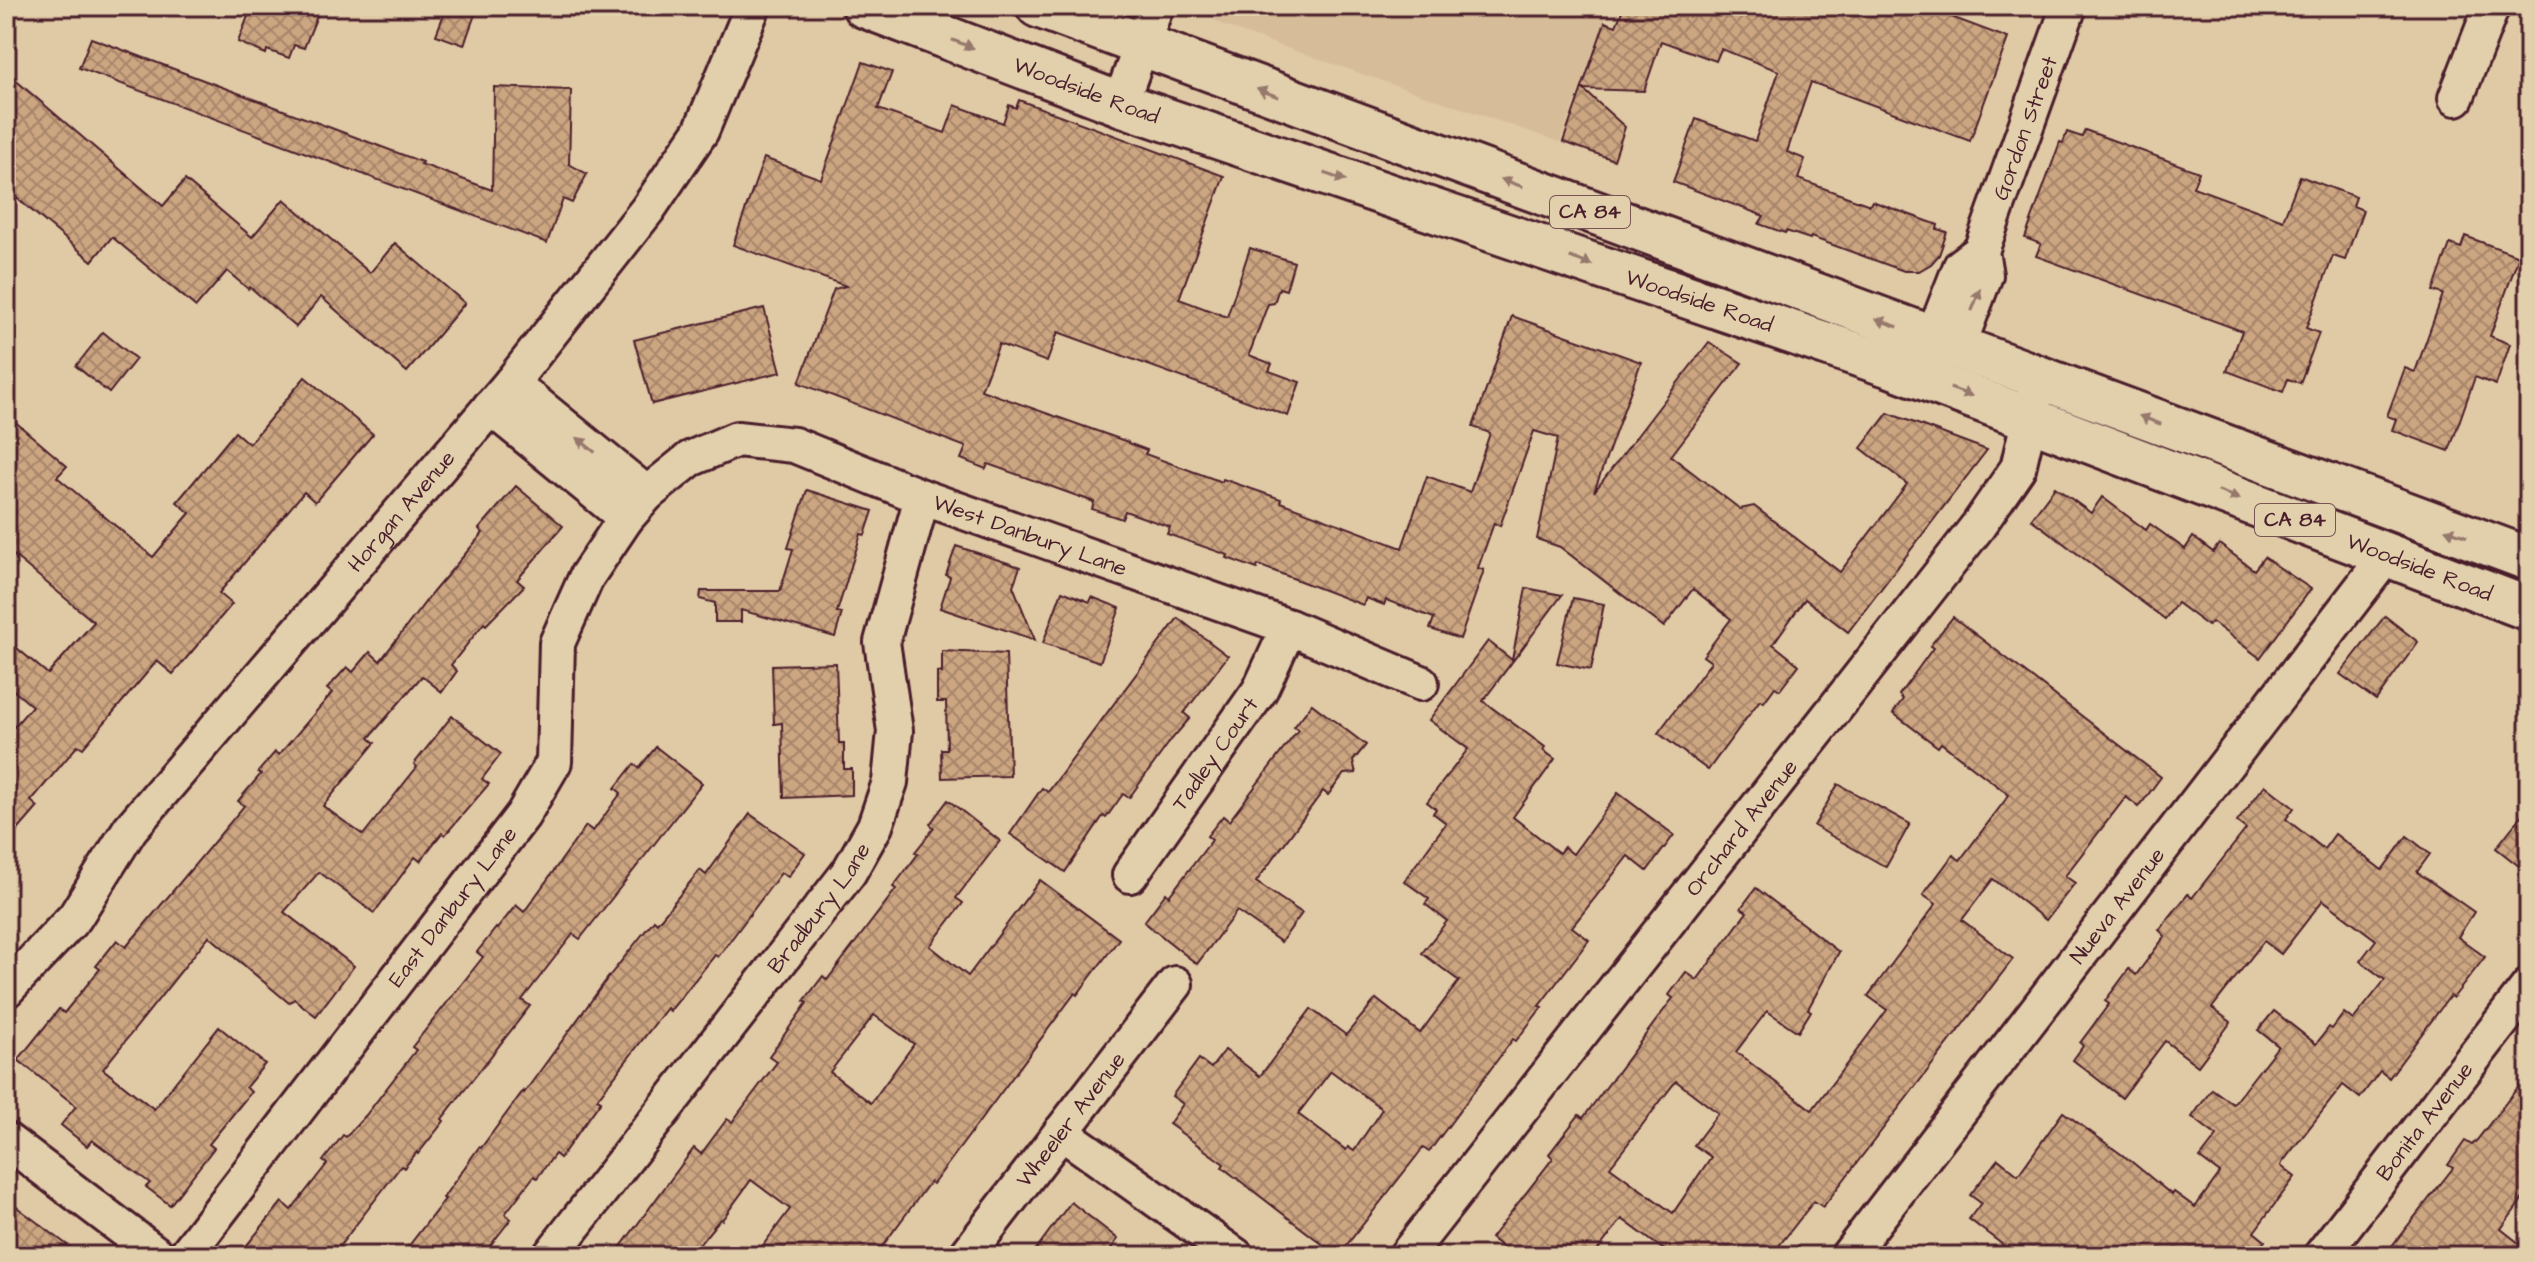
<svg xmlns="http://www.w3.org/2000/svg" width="2535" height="1262" font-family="'Architects Daughter',sans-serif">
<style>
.built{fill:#d7bc99}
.building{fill:url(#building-cross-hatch);stroke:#4a1f2b;stroke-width:2;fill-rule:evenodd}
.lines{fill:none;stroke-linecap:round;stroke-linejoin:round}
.minor-casing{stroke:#4a1f2b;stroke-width:40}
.major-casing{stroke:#4a1f2b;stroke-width:48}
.minor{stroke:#e2d0ad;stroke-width:34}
.major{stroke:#e2d0ad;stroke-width:42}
.oneway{fill:#96786c}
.labels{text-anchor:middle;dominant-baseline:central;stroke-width:7;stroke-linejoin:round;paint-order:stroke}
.shield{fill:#e2d0ad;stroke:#785452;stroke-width:2}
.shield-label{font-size:20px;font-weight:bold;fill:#4a1f2b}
.street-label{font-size:22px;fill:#4a1f2b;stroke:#e2d0ad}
</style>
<defs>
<pattern id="building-cross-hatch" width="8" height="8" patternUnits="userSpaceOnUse" patternTransform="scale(2)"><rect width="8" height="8" fill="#cca581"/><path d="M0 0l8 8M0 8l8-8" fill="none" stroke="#a8866a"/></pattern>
</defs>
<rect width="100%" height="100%" fill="#e0caa6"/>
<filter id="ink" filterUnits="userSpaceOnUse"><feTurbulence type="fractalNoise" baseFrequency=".0125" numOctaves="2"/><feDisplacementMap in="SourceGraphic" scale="16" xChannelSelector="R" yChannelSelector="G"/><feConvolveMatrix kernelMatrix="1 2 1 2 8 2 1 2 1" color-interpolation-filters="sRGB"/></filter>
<g filter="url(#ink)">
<!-- built -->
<path class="built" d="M1201,6H1610L1560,142L1243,33L1223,25L1204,13Z"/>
<!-- building -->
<g class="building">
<path d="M252,6H321L304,48L294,45L289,58L267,50L266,54L238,42Z"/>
<path d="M447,6H478L464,45L436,35Z"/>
<path d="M1624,6H1922L2008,38L1970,141L1811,82L1787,152L1805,159L1798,179L1870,205L1872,201L1938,225L1937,229L1947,232L1939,255L1931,264L1919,271H1904L1811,237L1810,239L1786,231L1785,233L1759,224L1764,216L1673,182L1696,119L1755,141L1779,71L1721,49L1716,61L1661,41L1644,91L1583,89L1625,127L1614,160L1563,142L1605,22L1616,26Z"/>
<path d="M91,38L422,162L421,164L492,190L494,87L571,90L569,164L587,174L572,203L563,199L547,243L79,68Z"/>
<path d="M863,62L892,72L878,109L945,133L955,105L1003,123L1009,105L1016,108L1019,100L1224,176L1179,299L1227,317L1250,248L1294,262L1286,290L1279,288L1274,303L1268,304L1249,355L1272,364L1269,371L1300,382L1288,416L1058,332L1047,362L999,344L981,390L1128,442V443L1147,450L1145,454L1222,482L1223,479L1281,499L1280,502L1402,548L1427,476L1470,492L1490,433L1473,427L1512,316L1641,362L1594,492L1709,342L1742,363L1671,456L1740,509L1754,506L1840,572L1907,484L1861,448L1888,413L1987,450L1848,632L1805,599L1773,644L1799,665L1780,690L1775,687L1764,702L1760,700L1708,770L1658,733L1711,662L1703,656L1731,619L1693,589L1664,627L1560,547L1537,539L1558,438L1534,431L1500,526L1494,523L1478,568L1484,570L1460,639L1430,629L1434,618L1386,600L1384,605L1366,598L1363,605L1258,565L1257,569L1227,558L1228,555L1167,534L1170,527L1125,511L1122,519L1092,509L1094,502L988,464L986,469L961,459L966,447L799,383L834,289L846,286L733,245L764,158L821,179Z"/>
<path d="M6,72L163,206L185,180L252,237L284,199L370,273L395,243L465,303L407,372L321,297L296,327L250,287L248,289L227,271L196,307L112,237L92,261L6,189V168L18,153L6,142Z"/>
<path d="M2085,130L2199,172L2193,187L2283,220L2300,176L2356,197L2353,206L2363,210L2345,260L2333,256L2306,328L2319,333L2300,383L2288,379L2283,392L2227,371L2242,331L2036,256L2041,244L2025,238L2060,142L2063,143L2067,132L2082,137Z"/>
<path d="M2465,236L2519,256L2490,336L2510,344L2496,385L2475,377L2449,451L2392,430L2396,419L2387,416L2405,368L2415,372L2443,294L2433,291L2450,244L2461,248Z"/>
<path d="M764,308L781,372L652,404L634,340Z"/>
<path d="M103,332L136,359L109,393L76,366Z"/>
<path d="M305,377L373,434L315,502L304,492L219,593L232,604L173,674L157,661L83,748L78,745L31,801L38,807L6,844V736L32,706L6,684V639L48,674L94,622L6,549V414L67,466L57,477L153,557L190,513L177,502L235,432L249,444Z"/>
<path d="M516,486L563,526L517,580L524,586L486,625L484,623L451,665L457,671L442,692L422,676L369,738L375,743L323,806L363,835L417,767L414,764L452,716L501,754L482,779L489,784L445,835L442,833L420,861L415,857L374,913L319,872L284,912L354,966L316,1016L294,999L289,1003L209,936L103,1069L154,1109L219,1027L265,1064L246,1087L251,1092L209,1144L214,1148L170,1205L146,1187L150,1183L92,1140L87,1146L61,1125L76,1106L18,1060L59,1009L64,1013L100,969L96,966L117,940L126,947L244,806L238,801L261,774L258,772L275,752L279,755L332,693L327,689L347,667L353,672L370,652L380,661L433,592L483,533L479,529Z"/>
<path d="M2055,487L2091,513L2102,497L2146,530L2150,524L2185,549L2193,537L2213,552L2219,544L2254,570L2264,557L2311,589L2260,658L2212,622L2208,626L2177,603L2165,619L2031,519Z"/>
<path d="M807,490L873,511L865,535L861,534L837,612L842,613L835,637L741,610V622H715V603L700,599L701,591H780L793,549L788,548Z"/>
<path d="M956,546L1020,567L1013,586L1035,640L940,608L950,577L946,575Z"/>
<path d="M1526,588L1562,595L1483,701L1545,747L1543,750L1555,759L1513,817L1559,853L1564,847L1573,854L1618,793L1674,835L1647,871L1628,856L1572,927L1589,940L1539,1006L1542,1007L1516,1041L1513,1039L1429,1152L1423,1148L1338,1256L1222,1167L1224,1164L1169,1124L1183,1104L1172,1096L1199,1059L1211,1068L1225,1050L1260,1076L1311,1009L1346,1035L1376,999L1420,1033L1459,981L1422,953L1447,921L1425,904L1429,899L1404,881L1446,823L1433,813L1436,809L1427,802L1468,749L1429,720L1488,641L1512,660ZM1331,1071L1382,1109L1354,1151L1348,1147L1346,1150L1298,1114Z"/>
<path d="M1062,591L1090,602L1092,597L1120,608L1100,662L1043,643Z"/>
<path d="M1573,598L1604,604L1591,670L1557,663Z"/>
<path d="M2385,616L2418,642L2376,700L2340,674Z"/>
<path d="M1953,617L2161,777L2139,807L2126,797L2065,876L2075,883L2046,920L1993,879L1962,920L2013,959L1823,1207L1814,1201L1771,1256H1672L1622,1219L1593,1256H1513L1491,1238L1553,1158L1549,1154L1579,1115L1583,1118L1673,998L1669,995L1686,972L1697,980L1747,912L1741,908L1756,888L1839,952L1808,1009L1811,1011L1798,1032L1767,1011L1736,1052L1812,1110L1887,1010L1868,996L1936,904L1923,895L1953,855L1960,860L2009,795L1941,743L1938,747L1893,713L1903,699L1899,695L1933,648L1930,646ZM1676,1081L1718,1113L1694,1145L1711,1157L1673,1213L1610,1167Z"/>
<path d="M1178,618L1228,656L1184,713L1190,718L1171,740L1129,798L1123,794L1106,818L1103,816L1065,872L1010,834L1042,788L1048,792Z"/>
<path d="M942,651L1006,654L1010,776L942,778L941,749H947L946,702H937V672L942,673Z"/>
<path d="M836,663L839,743H844V769H852V795L784,798L782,723L774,724L772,665Z"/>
<path d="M1312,704L1366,745L1353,761L1356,773L1344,774L1328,795L1323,791L1256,882L1302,913L1281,942L1237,911L1197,964L1144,922L1166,893L1169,896L1212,840L1207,836L1223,816L1229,821L1298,730L1294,727Z"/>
<path d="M656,747L702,783L580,939L573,934L522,1000L530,1006L442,1119L444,1121L418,1154L417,1152L404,1168L401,1166L332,1256H238L282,1202L291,1210L327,1164L323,1161L343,1135L346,1137L366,1115L416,1050L412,1047L483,957L477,952L496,928L497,929L516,905L524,912L586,826L593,831L621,793L615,788L634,764L639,768Z"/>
<path d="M1838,784L1910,824L1886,867L1814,826Z"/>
<path d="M2265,785L2294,808L2286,819L2324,849L2335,834L2382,870L2407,836L2430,854L2417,872L2474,912L2458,937L2485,957L2453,998L2450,996L2389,1078L2380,1071L2360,1098L2343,1085L2282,1163L2281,1166L2295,1177L2254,1232L2265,1241L2253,1256H2216L2204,1247L2198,1256H1995L2003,1245L1969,1219L1981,1203L1970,1195L1998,1159L2018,1175L2063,1112L2132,1162L2172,1195L2174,1192L2195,1207L2220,1173L2200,1158L2217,1136L2192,1117L2212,1089L2233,1104L2278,1046L2258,1030L2274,1011L2316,1044L2329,1027L2332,1029L2344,1013L2353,1020L2385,980L2360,961L2376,940L2323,900L2281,954L2264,941L2212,1008L2231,1022L2198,1066L2165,1041L2122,1098L2073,1060L2083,1046L2080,1043L2109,1004L2105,1001L2129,969L2136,975L2165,936L2159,930L2188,894L2192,898L2246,829L2237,822Z"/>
<path d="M948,800L1000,841L956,898L963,903L930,946L968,976L1040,880L1119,939L1077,995L1075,993L933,1184L930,1182L875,1256H755L790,1209L751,1180L722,1220L720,1219L690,1256H614L694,1148L701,1154L727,1119L732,1122L777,1062L769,1056L807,1003L804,1001L823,976L827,980L896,889L893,887L918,854L915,852L934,828L930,824ZM874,1015L914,1044L871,1103L830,1072Z"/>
<path d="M2529,806V874L2496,848Z"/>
<path d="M750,814L805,853L788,877L781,873L718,957L715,955L670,1011L667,1008L597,1099L601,1101L560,1158L555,1154L537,1178L534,1176L505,1214L511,1219L482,1256H401L445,1199L443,1198L479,1147L481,1148L523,1091L524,1093L607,979L654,920L657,923L700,870L706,875Z"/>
<path d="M2529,1073V1190L2501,1229L2529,1251V1256H2384L2453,1168L2448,1165L2465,1141L2472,1145L2477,1140Z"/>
<path d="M6,1199L82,1256H6Z"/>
<path d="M1071,1202L1118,1239L1106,1256H1031Z"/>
</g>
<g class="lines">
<!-- minor casing -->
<g class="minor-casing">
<g id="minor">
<path d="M2456,98L2492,6"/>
<path d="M1120,104L1156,6"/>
<path d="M1932,340L1961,266L1981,251"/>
<path id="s1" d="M1957,349L1985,275L1981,251L2069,6"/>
<path d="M511,383L647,494"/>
<path d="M490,407L626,518"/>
<path id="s2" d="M1130,875L1260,690L1289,627"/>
<path id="s3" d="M6,990L75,917L130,829L511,383L648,209L701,131L753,6"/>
<path d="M1061,1132L1236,1256"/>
<path d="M6,1140L159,1256"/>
<path id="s4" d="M185,1256L523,815L554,762L557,643L587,576L626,518L647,494L690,459L737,439L794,445L922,497L1289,627L1421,683"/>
<path id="s5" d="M550,1256L849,872L875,826L890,782L895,731L882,642L922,497"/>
<path id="s6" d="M966,1256L1175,984"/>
<path id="s7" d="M1406,1256L1978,526L2018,468L2035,395"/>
<path id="s8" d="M1848,1256L2387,555"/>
<path id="s9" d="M2321,1256L2529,986"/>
</g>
</g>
<!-- major casing -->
<g class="major-casing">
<g id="major">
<path id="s10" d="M864,6L1120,104L1891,366L2529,609"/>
<path d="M1038,6L2529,559"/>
</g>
</g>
<!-- minor -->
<use href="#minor" class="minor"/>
<!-- major -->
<use href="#major" class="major"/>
</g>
<!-- one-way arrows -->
<defs><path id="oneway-solid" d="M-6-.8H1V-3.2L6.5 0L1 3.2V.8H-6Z" transform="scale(2)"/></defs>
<g class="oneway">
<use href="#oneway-solid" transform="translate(963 44) rotate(21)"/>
<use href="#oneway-solid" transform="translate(1268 93) rotate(-159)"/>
<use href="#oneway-solid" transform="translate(1335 177) rotate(19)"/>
<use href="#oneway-solid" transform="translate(1512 183) rotate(-160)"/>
<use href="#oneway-solid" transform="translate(1581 261) rotate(19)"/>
<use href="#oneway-solid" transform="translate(1976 300) rotate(-69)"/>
<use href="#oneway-solid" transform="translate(1887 323) rotate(-160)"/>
<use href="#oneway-solid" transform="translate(1961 392) rotate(20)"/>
<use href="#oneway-solid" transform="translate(2150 420) rotate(-159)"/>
<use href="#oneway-solid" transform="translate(586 445) rotate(-141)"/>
<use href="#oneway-solid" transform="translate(2229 495) rotate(21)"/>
<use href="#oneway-solid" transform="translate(2456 533) rotate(-160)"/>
</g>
</g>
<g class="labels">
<!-- shield labels -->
<g class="shield">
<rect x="1550" y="196" width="80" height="32" rx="6"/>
<rect x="2255" y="504" width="80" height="32" rx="6"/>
</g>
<g class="shield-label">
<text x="1590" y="212">CA 84</text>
<text x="2295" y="520">CA 84</text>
</g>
<!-- street labels -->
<g class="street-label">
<text stroke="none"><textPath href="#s10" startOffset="238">Woodside Road</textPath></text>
<text stroke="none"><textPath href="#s1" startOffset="234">Gordon Street</textPath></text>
<text stroke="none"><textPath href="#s10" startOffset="886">Woodside Road</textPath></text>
<text stroke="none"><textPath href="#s3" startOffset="622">Horgan Avenue</textPath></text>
<text stroke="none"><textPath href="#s4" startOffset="1328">West Danbury Lane</textPath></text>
<text stroke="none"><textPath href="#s10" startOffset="1654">Woodside Road</textPath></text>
<text stroke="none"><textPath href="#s2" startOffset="148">Tadley Court</textPath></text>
<text stroke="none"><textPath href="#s7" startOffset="544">Orchard Avenue</textPath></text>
<text stroke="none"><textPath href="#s8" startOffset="442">Nueva Avenue</textPath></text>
<text stroke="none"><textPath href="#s4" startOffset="440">East Danbury Lane</textPath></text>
<text stroke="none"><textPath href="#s5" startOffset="440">Bradbury Lane</textPath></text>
<text stroke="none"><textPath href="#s6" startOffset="172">Wheeler Avenue</textPath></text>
<text stroke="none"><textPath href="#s9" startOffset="170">Bonita Avenue</textPath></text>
</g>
</g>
<!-- margin -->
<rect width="2535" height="1262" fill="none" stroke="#e2d0ad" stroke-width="32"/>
<rect x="16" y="16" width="2503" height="1230" fill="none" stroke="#4a1f2b" stroke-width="3" filter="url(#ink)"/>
</svg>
